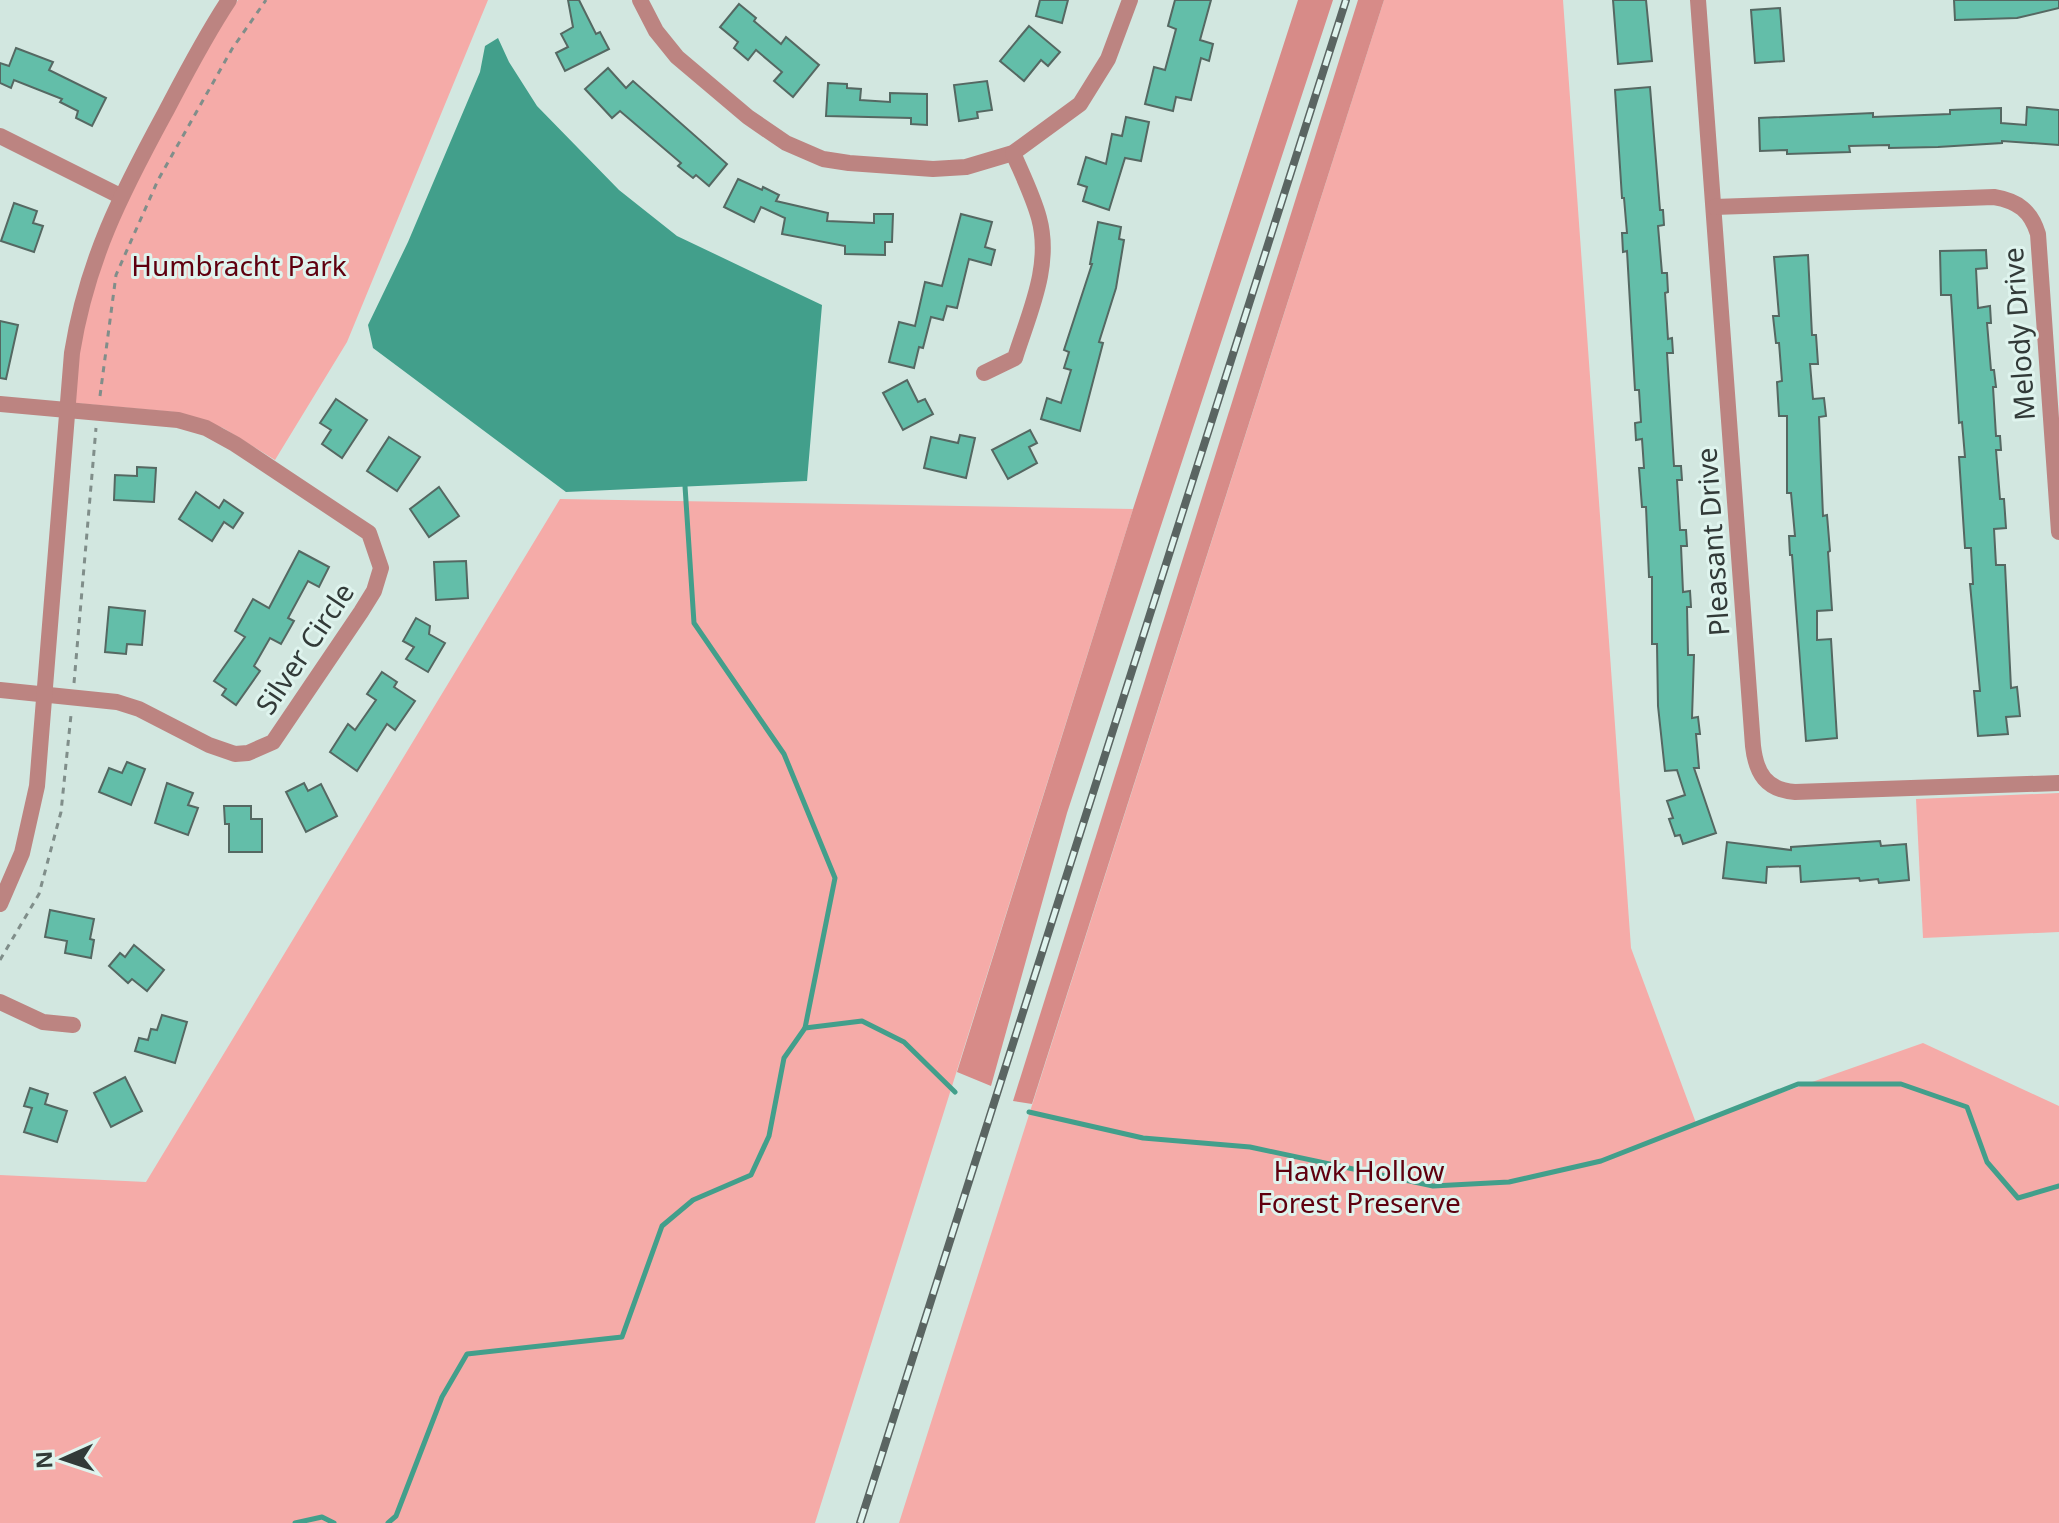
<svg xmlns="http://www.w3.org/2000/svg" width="2059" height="1523" font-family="'Noto Sans',sans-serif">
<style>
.green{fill:#f5aba8}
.forest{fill:#d78b88}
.water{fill:#429f8b}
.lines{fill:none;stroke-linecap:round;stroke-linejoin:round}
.stream{stroke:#429f8b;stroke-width:5}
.building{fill:#63bea9;stroke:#556862;stroke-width:2}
.path{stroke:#808e8a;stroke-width:3;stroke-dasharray:6 6;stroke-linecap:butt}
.minor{stroke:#bc8481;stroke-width:16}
.rail-casing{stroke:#5a6562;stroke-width:8}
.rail{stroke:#dff4ee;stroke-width:5;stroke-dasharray:15;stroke-linecap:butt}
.labels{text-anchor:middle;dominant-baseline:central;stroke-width:6;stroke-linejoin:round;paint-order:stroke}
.park-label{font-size:28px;fill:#5f000f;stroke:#dff4ee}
.street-label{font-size:28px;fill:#323a38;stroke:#dff4ee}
</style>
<rect width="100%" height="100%" fill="#d2e7e0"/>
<!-- green -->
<g class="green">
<path d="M238,0H488L347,342L275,460L223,428L174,412L74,403L80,338L94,280L124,201L219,29Z"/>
<path d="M1384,0H1563L1631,948L1696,1123L1923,1043L2059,1106V1523H899Z"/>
<path d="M560,499L1133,509L815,1523H0V1175L146,1182Z"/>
<path d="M2059,793V932L1923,938L1916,799Z"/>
</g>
<!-- forest -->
<g class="forest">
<path d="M1298,0H1333L1067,813L991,1086L957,1072L1133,509Z"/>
<path d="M1358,0H1384L1032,1104L1013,1101Z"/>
</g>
<!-- water -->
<path class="water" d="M498,38L509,62L537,106L619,190L677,236L822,305L807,481L566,492L373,348L368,325L408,242L480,72L485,46Z"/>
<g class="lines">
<!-- stream -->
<g class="stream">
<path d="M685,486L694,623L784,754L835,878L805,1028"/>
<path d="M1029,1112L1143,1138L1250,1147L1433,1186L1509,1182L1601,1161L1798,1084H1901L1967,1107L1987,1162L2018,1198L2059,1186"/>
<path d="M295,1523L322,1517L334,1523"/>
<path d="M388,1523L396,1516L442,1397L467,1354L622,1337L662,1226L693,1200L751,1175L769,1136L784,1058L805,1028L862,1021L904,1042L955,1092"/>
</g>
</g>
<!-- building -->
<g class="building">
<path d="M568,0H579L596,34L600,32L609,49L565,71L556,53L568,47L561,34L573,27Z"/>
<path d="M1040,0H1068L1062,23L1036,16Z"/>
<path d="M1175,0H1211L1200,40L1213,44L1209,61L1201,58L1191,100L1176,97L1173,111L1145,104L1154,67L1165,70L1176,29L1168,26Z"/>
<path d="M1613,0H1646L1652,61L1618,64Z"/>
<path d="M1954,0H2059V8L2017,18L1955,20Z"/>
<path d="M739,4L756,18L754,21L781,44L786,37L819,65L793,97L774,81L782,72L756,50L748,60L734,48L738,42L720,27Z"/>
<path d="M1780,8L1784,61L1755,63L1751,10Z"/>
<path d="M1029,26L1060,52L1048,66L1041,60L1024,81L1000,61Z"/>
<path d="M16,48L53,62L49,70L106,98L92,126L76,118L78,111L60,102L62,99L14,80L11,88L0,83V63L9,66Z"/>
<path d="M608,68L626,88L633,81L727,164L709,186L696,175L693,178L678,166L681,163L620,111L612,118L585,89Z"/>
<path d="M987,81L992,110L977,112L978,118L959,121L954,85Z"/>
<path d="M828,83L847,84V88L861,89L860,100L890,102V93L927,94V125L911,124V118L826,116Z"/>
<path d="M1650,87L1660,210H1663L1664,225L1658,226L1662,273H1667L1668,292L1665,293L1668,339L1672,338L1673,353H1667L1674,466H1681L1682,480H1677L1680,530H1686L1687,546H1681L1683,592L1690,591L1691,607H1687L1688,655H1694L1692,718L1698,717L1700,734H1696L1699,768H1694L1716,833L1683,844L1680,835L1675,836L1669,819L1673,818L1667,801L1685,795L1677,770L1665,771L1658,706L1657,644H1652V577H1649L1646,507H1642L1639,468H1644L1642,439L1636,440L1635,423L1641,422L1639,390H1635L1627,251L1623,252L1622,233H1627L1624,198H1622L1615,90Z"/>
<path d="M2027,107L2059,110V145L2002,141V143L1938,147L1889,148V145L1849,146L1850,152L1787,154V150L1760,151L1759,118L1873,113V117L1950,114V110L2001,108V123L2026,125Z"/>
<path d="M1126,117L1149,122L1141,161L1125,158L1109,210L1083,201L1087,187L1078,184L1086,157L1106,164L1112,134L1122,136Z"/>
<path d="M738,179L762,190L763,187L779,195L776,201L828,213L827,221L874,223V214H893L892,242H885V255L845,254V246L782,234L785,218L761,207L754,222L724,207Z"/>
<path d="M14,203L37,211L33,223L43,226L34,252L1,241Z"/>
<path d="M961,214L992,222L985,247L995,250L991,265L969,259L957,308L947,306L943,320L931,317L923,348L919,347L914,368L889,362L899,322L915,326L925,282L942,286Z"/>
<path d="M1098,222L1121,227L1119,239L1124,240L1116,288L1099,342L1103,343L1080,431L1041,419L1047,398L1061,403L1071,370L1064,368L1069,352L1064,350L1092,264H1090Z"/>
<path d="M1986,250L1987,268L1976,269L1978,308L1990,306L1991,323H1987L1991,370H1994L1996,387H1993L1996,436H2000L2001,450H1996L2000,499H2004L2006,528L1994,529L1996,565H2005L2011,688L2017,687L2020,716L2006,717L2008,734L1978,736L1974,691H1980L1970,584H1973L1971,548H1965L1959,457H1965L1962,422L1959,423L1951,295H1941L1940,251Z"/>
<path d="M1808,255L1812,335H1816L1818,364H1810L1813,399L1824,398L1826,416L1819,417L1823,516L1827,515L1830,551L1828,552L1832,610L1817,611V640L1831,639L1837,738L1806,741L1792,555H1790L1789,536H1795L1791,493H1787V416H1779L1777,382L1782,381L1779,343H1776L1773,316H1779L1774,257Z"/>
<path d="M0,321L18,325L6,379L0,378Z"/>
<path d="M907,380L918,402L925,399L933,414L903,430L883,393Z"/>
<path d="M336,399L367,420L342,458L322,444L331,430L320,423Z"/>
<path d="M1030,430L1037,443L1029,447L1037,463L1008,479L992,450Z"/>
<path d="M960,435L975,438L966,478L924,468L931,437L958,443Z"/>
<path d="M389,437L420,457L397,491L367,471Z"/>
<path d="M137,467L156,468L154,502L114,500L115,475L137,476Z"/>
<path d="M439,487L459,516L429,537L410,509Z"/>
<path d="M196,492L219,508L224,500L243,513L233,528L224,522L212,541L179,519Z"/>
<path d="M299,551L329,567L319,587L308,581L288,618L294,621L281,644L270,638L254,666L260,671L236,705L222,695L226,689L214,681L245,637L235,631L253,599L269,608Z"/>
<path d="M466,561L468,598L436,600L434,562Z"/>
<path d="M109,607L145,611L142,645L127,644L126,654L105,652Z"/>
<path d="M416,618L430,626L429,634L445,643L428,672L406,659L414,647L403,641Z"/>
<path d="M382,672L397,682L394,687L415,701L395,730L387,724L357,771L330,752L348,724L355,730L376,700L367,694Z"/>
<path d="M127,762L145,769L131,805L99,792L109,768L122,773Z"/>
<path d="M167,783L193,793L188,805L198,808L188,835L155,823Z"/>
<path d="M304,783L308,791L321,784L337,816L306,832L286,792Z"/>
<path d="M224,806H251V819H262V852H229V824H225Z"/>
<path d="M1880,841L1881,846L1906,844L1909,880L1879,883L1878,879L1860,881L1859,878L1801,882L1800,866L1767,867L1766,883L1723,878L1727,842L1791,850V847Z"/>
<path d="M50,910L94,919L90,939L94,940L91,958L65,953L67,941L45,937Z"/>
<path d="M134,945L164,970L147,991L132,979L128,983L109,966L120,953L125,957Z"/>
<path d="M162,1015L187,1022L175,1063L135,1051L139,1038L148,1040L151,1029L157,1030Z"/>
<path d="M125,1077L142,1111L111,1127L94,1093Z"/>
<path d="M30,1088L48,1094L45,1104L67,1111L57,1142L24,1132L32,1108L24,1106Z"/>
</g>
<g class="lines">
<!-- path -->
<g class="path">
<path d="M100,396L116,275L158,180L232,49L266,0"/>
<path d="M74,683L96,428"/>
<path d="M0,960L39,894L61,812L71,715"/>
</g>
<!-- minor -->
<g class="minor">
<path d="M640,0L656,31L677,57L748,117L786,143L823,159L849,163L933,169L966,167L1013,153L1080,104L1108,59L1130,0"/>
<path d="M1698,0L1753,746C1756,773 1766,790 1795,792L2059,783"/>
<path d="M0,136L120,196"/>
<path d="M1714,207L1994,197C2018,201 2031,211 2038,234L2059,532"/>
<path d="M984,373L1015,358C1029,313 1052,266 1039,218C1033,196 1022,174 1013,153"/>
<path d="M0,404L178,420L206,428L235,444L369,533L381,568L374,591L361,612L273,742L248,753L235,754L209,745L139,709L117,702L0,690"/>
<path d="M0,904L22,853L37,786L72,353C87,260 121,194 165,113C185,75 205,36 229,0"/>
<path d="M0,1002L43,1022L73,1025"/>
</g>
<!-- rail casing -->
<g class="rail-casing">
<path id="rail" d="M860,1523L1346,0"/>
</g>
<!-- rail -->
<use href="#rail" class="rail"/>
</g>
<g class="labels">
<!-- park labels -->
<g class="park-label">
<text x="239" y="265">Humbracht Park</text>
<text x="1359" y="1170">Hawk Hollow<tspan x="1359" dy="32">Forest Preserve</tspan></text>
</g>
<!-- street labels -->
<g class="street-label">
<text transform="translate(2018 334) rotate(-94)">Melody Drive</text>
<text transform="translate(1712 542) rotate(-94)">Pleasant Drive</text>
<text transform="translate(304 648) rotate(-56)">Silver Circle</text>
</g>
</g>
<!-- north arrow -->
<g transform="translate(64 1459) rotate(267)" stroke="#dff4ee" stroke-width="6" paint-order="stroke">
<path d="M0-6L14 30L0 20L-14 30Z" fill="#323a38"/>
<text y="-12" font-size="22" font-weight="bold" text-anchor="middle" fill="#323a38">N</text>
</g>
</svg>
